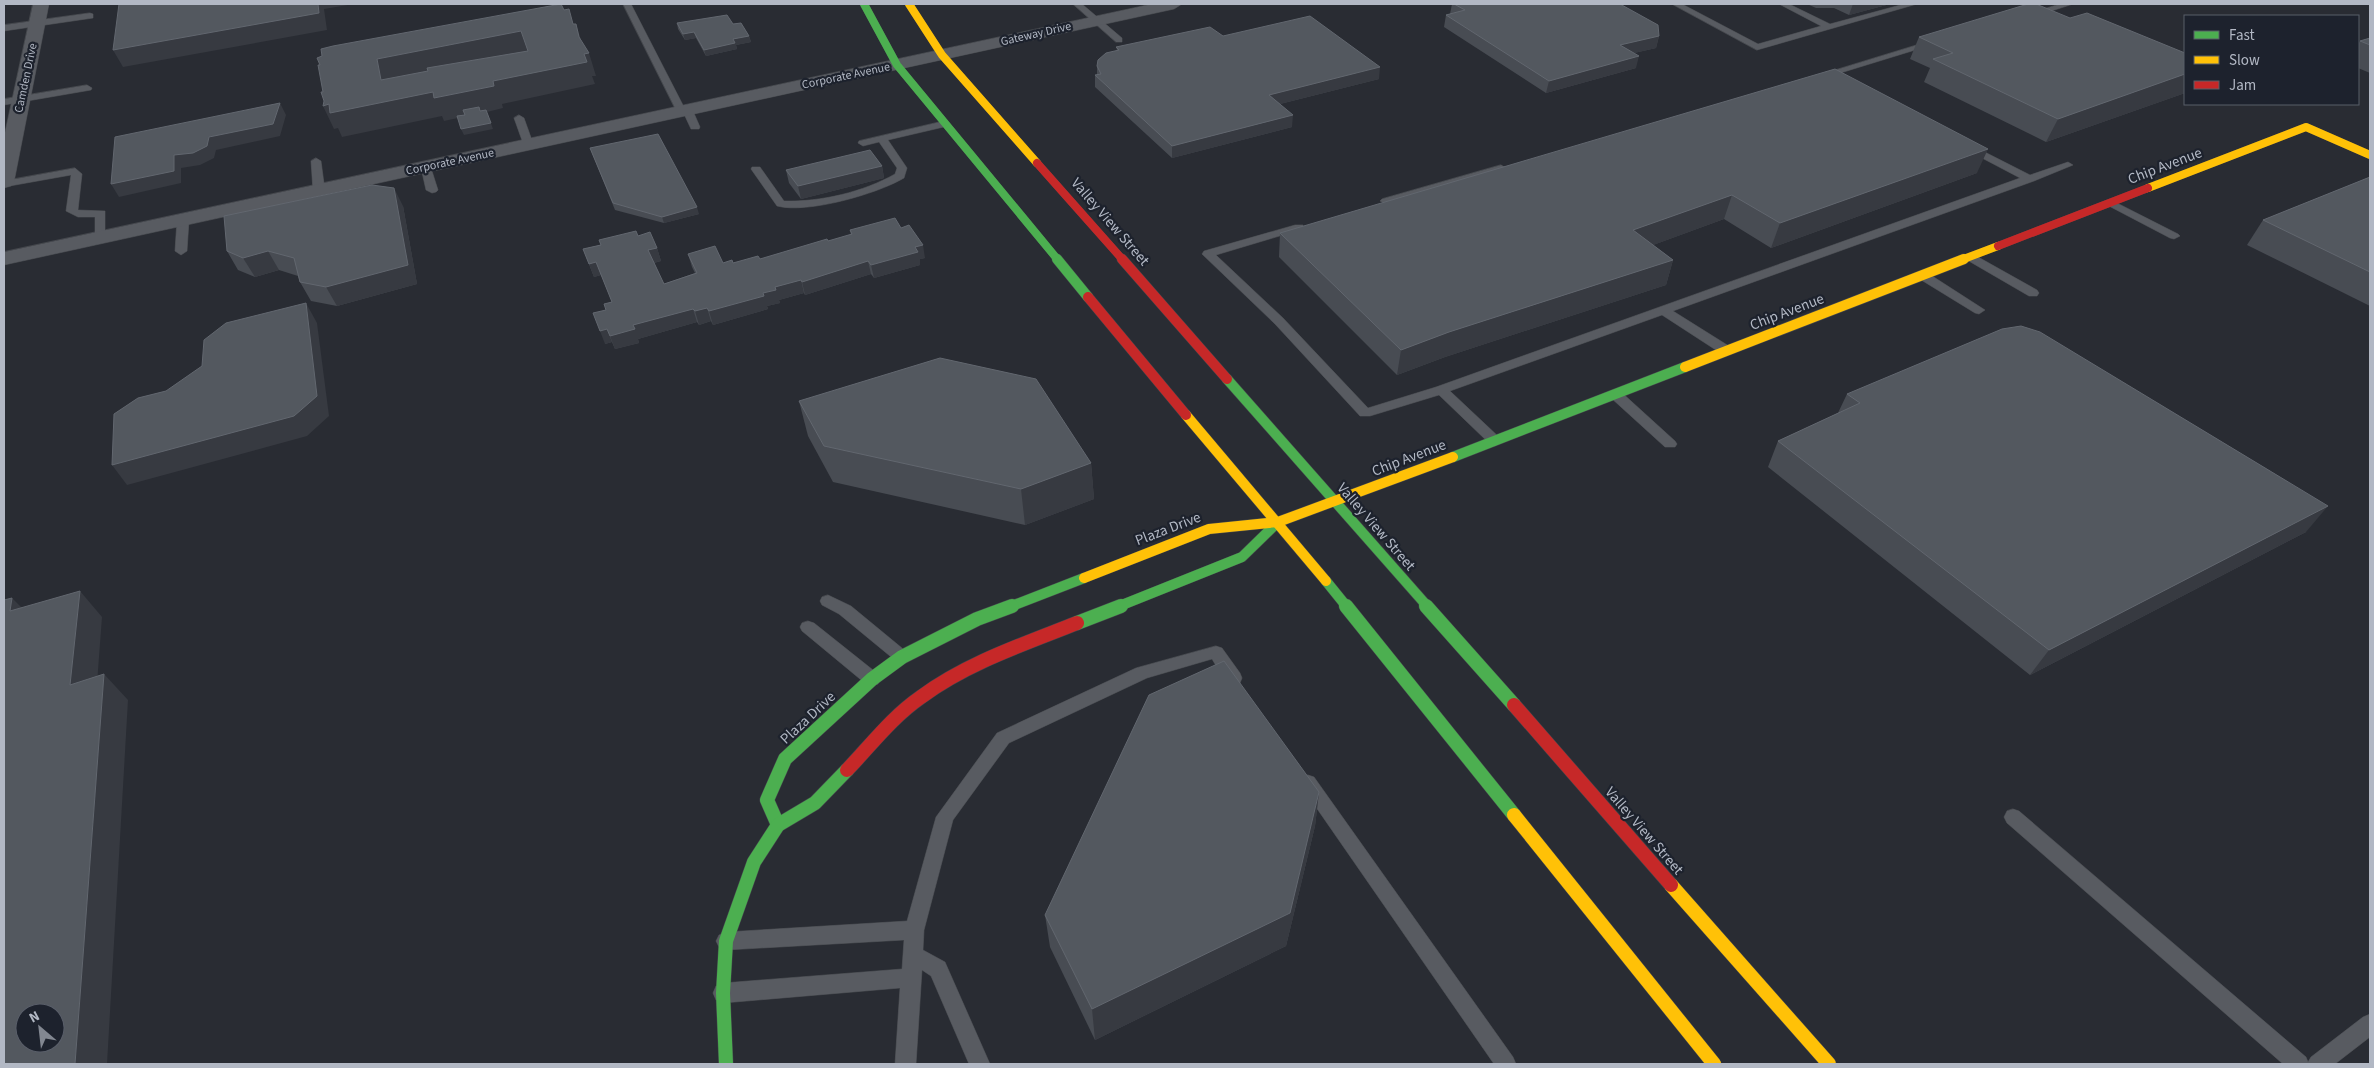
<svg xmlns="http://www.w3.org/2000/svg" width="2374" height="1068" font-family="'Source Sans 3',sans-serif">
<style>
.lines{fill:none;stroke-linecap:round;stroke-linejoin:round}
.lane-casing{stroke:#44474c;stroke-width:1}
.street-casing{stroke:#44474c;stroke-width:1}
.fast-far2-casing{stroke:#44474c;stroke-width:8}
.fast-far1-casing{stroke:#44474c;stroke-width:11}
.fast-casing{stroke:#44474c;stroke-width:15}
.slow-far2-casing{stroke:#44474c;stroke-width:8}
.slow-far1-casing{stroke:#44474c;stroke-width:11}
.slow-casing{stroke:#44474c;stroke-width:15}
.jam-far2-casing{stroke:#44474c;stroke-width:8}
.jam-far1-casing{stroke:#44474c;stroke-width:11}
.jam-casing{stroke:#44474c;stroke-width:15}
.lane{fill:#585b61;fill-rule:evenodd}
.street{fill:#585b61;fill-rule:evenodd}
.fast-far2{stroke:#4caf50;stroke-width:8}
.fast-far1{stroke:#4caf50;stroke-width:10}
.fast{stroke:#4caf50;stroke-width:14}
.slow-far2{stroke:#ffc107;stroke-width:8}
.slow-far1{stroke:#ffc107;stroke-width:10}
.slow{stroke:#ffc107;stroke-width:14}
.jam-far2{stroke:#c62828;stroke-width:8}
.jam-far1{stroke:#c62828;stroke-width:10}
.jam{stroke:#c62828;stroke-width:14}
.wall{fill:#484c53}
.shaded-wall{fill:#373a41}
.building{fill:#53585f;stroke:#62676f;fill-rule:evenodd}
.labels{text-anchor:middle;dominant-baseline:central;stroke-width:4.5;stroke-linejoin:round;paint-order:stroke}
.far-street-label{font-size:12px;fill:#b2b8c4;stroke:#1d222d}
.street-label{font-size:15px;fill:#b2b8c4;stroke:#1d222d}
</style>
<rect width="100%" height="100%" fill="#292c33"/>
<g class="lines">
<!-- lane casing -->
<g class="lane-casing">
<g id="lane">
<path d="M623,4H631L685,109L693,111L700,127L699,129H691L684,114L677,112Z"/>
<path d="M1073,4H1082L1122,38V42H1116Z"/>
<path d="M1672,4H1682L1758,44L1821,26L1779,4H1789L1830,24L1904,4H1917L1757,50Z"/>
<path d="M2060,4H2073L2030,18L2025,15Z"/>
<path d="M90,13L93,14V18L4,31V25Z"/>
<path d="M1930,41L1938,43L1824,78L1816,76Z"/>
<path d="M87,85L92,88L91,90L4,105V99Z"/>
<path d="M519,115L524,118L534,146L533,148L529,149L524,146L514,118Z"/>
<path d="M944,121L948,122V126L888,140L907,168L904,178C877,194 807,214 777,206L751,169L752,167H760L784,201C821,202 863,192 895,174L897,168L879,142L863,146L858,143L859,141Z"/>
<path d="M1967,143L2030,175L2068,162L2073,165L2034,181L1673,311L1732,348L1733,351L1732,354H1722L1662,315L1450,391L1500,438L1502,441L1495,446L1490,444L1439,395L1370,416H1360L1275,324L1202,254L1204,251L1295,225H1303V229L1216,255L1283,318L1368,408L1436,387L2020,178L1963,148L1962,146Z"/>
<path d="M316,158L321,161L325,191L319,194L313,191L311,161Z"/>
<path d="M426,165L431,168L438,190L436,192L432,193L426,190L421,168Z"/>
<path d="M1501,165L1506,168L1505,170L1386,204L1380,201L1382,199Z"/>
<path d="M75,168L82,174L78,210L105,211V240H97L95,238V217H78L66,211L71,175L4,187V181Z"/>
<path d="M2111,200L2178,234L2180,236L2174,239L2170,238L2107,205V201Z"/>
<path d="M183,217L189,220L187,251L181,255L175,251L177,220Z"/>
<path d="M1971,253L2037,290L2039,293L2037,296H2029L1967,260V254Z"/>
<path d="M1922,271L1926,272L1985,310L1979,314L1975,313L1918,278L1916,275Z"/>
<path d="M1615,390L1620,391L1675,441L1677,444L1675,447H1665L1610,397L1608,394L1610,391Z"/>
<path d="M828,595L851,606L908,653L910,657L908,661L902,663L896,661L839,614L822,605L820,601L822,597Z"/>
<path d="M808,621L814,623L878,674L880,679L878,684L872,686L866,684L802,631L800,627L802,623Z"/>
<path d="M1216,646L1222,648L1240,673L1242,678L1240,683C1226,687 1219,670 1212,659L1147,678L1009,743L953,820L924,930L923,950L945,962L990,1064H969L931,976L922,970L916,1064H895L900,988L723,1003L716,1000L713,993L716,986L723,983L902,969L904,940L726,950L719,947L716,941L719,935L726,932L907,921L936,817L997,733L1136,668Z"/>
<path d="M1308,775L1314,777L1513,1057L1516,1064H1494L1302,787L1299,782L1302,777Z"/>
<path d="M2013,809L2019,811L2306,1057L2308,1062L2311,1057L2363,1017L2370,1014V1037L2335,1064H2283L2007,823L2004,817L2007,811Z"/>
</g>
</g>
<!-- street casing -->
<g class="street-casing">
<g id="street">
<path d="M33,4H49L14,182L11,186L4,188V137Z"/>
<path d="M1152,4H1182L1174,9L4,265V252Z"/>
</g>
</g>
<!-- fast-far2 casing -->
<g class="fast-far2-casing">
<path id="fast-far2" d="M864,4L897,65L1058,260"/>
</g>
<!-- fast-far1 casing -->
<g class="fast-far1-casing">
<g id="fast-far1">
<path d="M1057,259L1088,297"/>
<path d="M1227,379L1428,607"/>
<path d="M1453,457L1685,367"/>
<path d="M1326,581L1347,607"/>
<path d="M1009,607L1084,578"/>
<path d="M1117,607L1242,557L1278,522"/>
</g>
</g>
<!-- fast casing -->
<g class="fast-casing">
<g id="fast">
<path d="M1346,606L1514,815"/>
<path d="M1426,606L1514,705"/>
<path d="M1077,623L1121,606"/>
<path d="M778,825L767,800L785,759L872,679L902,657L977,619L1012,606"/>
<path d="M726,1064L723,993L726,941L754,862L778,825L815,803L847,770"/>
</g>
</g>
<!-- slow-far2 casing -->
<g class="slow-far2-casing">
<g id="slow-far2">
<path d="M909,4L942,55L1037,163"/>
<path d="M2148,188L2306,127L2370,155"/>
<path d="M1961,260L1998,246"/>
</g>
</g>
<!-- slow-far1 casing -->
<g class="slow-far1-casing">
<g id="slow-far1">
<path d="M1685,367L1964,259"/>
<path d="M1186,415L1326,581"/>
<path d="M1084,578L1209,529L1278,522L1453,457"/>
</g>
</g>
<!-- slow casing -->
<g class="slow-casing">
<g id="slow">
<path d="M1514,815L1714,1064"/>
<path d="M1671,885L1829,1064"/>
</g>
</g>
<!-- jam-far2 casing -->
<g class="jam-far2-casing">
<g id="jam-far2">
<path d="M1037,163L1123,260"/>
<path d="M1998,246L2148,188"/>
</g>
</g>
<!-- jam-far1 casing -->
<g class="jam-far1-casing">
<g id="jam-far1">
<path d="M1122,259L1227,379"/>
<path d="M1088,297L1186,415"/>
</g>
</g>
<!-- jam casing -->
<g class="jam-casing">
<g id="jam">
<path d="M1514,705L1671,885"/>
<path d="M847,770C871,745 892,717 921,697C967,663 1024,644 1077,623"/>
</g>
</g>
<!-- lane -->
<use href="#lane" class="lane"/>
<!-- street -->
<use href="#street" class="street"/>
<!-- fast-far2 -->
<use href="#fast-far2" class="fast-far2"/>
<!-- fast-far1 -->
<use href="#fast-far1" class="fast-far1"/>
<!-- fast -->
<use href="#fast" class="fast"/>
<!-- slow-far2 -->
<use href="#slow-far2" class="slow-far2"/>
<!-- slow-far1 -->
<use href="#slow-far1" class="slow-far1"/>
<!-- slow -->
<use href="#slow" class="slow"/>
<!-- jam-far2 -->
<use href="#jam-far2" class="jam-far2"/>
<!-- jam-far1 -->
<use href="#jam-far1" class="jam-far1"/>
<!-- jam -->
<use href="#jam" class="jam"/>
</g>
<!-- wall -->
<g class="wall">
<path d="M1452,4H1620L1659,36L1656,48L1634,53L1636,68L1546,93L1444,27L1446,15L1450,14Z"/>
<path d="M1807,4H1890L1849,15L1834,8H1816Z"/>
<path d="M2070,18L2185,53V93L2046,142L1924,82L1930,68L1910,59L1919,37Z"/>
<path d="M677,23L733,24L749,36L751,42L736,45L737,49L706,56L696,38L685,40L678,29Z"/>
<path d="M1223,36L1379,79L1280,104L1292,127L1172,158L1095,87V75H1097V66L1117,50L1116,47Z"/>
<path d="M2370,38V73L2358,68V45L2360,41Z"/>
<path d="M590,148L699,214L664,223L615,210Z"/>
<path d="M882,166L884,178L801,199L789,183L786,170Z"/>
<path d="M1977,173L1771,248L1724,219L1653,245L1673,260L1666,285L1445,357L1397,375L1279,257L1280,233Z"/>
<path d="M2370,177V306L2247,245L2263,220Z"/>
<path d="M403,206L417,284L337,306L311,301L300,282L298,276L279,270L255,277L238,270L227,251Z"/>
<path d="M901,228L925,258L920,259V265L874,278L871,274L805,295L804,293L779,300L780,303L767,306L768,309L713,325L711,321L699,325L697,322L638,339L639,343L615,349L612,342L605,344L606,310L612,302L601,275L594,277L583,249L638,236L657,248L661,261L654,263L664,284L695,273L692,267L688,254L723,263H733L760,259L851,235L850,230Z"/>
<path d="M1847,394L2306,532L2030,675L1768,467L1778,441L1838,413Z"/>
<path d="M799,401L1091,463L1094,499L1025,525L833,482L808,436Z"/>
<path d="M1319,792L1315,826L1286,946L1095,1040L1050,947L1045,915Z"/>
</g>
<!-- shaded-wall -->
<g class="shaded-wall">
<path d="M318,4H354L324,9L327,30L123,67L113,50Z"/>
<path d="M1853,4H1890L1849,15Z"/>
<path d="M576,24L583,46L589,53L596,76H592L595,84L502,104L503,108L487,112L493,129L464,135L461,129L481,113L444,121L442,116L342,137L338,128L334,129L323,106L381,80L377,59L521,31L529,53L493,81Z"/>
<path d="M694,32L696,38L685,40L683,34Z"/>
<path d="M749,36L751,42L736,45L737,49L706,56L704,50L733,39Z"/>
<path d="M1659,36L1656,48L1617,57L1620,45Z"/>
<path d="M1639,56L1636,68L1546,93L1549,81Z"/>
<path d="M1380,67L1379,79L1268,107L1269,95Z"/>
<path d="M2185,74V93L2046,142L2058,119Z"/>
<path d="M280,103L286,115L280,136L216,150L214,158L200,165L181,168V183L119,197L111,184L174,155Z"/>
<path d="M1293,115L1292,127L1172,158V146Z"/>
<path d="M1988,149L1977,173L1771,248L1780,223Z"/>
<path d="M882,166L884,178L801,199L798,186Z"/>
<path d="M394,188L403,206L417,284L337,306L326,287Z"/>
<path d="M1732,195L1724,219L1626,255L1633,230Z"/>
<path d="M697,207L699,214L664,223L662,217Z"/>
<path d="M923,245L925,258L920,259V265L874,278L871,265L915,247Z"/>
<path d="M657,248L661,261L653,263L648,250Z"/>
<path d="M268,251L279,270L255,277L243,258Z"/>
<path d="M1673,260L1666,285L1445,357L1397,375L1401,350L1449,332Z"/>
<path d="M868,261L871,274L805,295L802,282Z"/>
<path d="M596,262L601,275L594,277L589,264Z"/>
<path d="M801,280L804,293L779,300L780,303L767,306L768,309L713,325L709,311L763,293L775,287Z"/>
<path d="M306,303L317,323L329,416L307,436L127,485L112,465Z"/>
<path d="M707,308L711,321L699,325L695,311Z"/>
<path d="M693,309L697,322L638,339L639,343L615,349L610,336L633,325Z"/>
<path d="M607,329L612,342L605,344L600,331Z"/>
<path d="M1091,463L1094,499L1025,525L1021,489Z"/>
<path d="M2328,506L2306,532L2030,675L2049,650Z"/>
<path d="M80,591L102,617L95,710L70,685Z"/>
<path d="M12,598L37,623L10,611Z"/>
<path d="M104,674L128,700L107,1064H75Z"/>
<path d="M1319,792L1315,826L1286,946L1095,1040L1092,1009Z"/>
</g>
<!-- building -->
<g class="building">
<path d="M119,4H318L319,13L113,50Z"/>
<path d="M561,4L564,10L569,9L573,24H576L579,37L589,53L584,54L587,62L493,81L494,86L434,98L433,92L330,113L329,104L323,106L324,101L321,92H323L318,65H320L317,58L322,56L321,49L333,46ZM521,31L528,51L427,68L428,71L381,80L377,59Z"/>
<path d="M1454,4H1620L1658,25L1659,36L1620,45L1639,56L1549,81L1446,15L1465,10Z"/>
<path d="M2028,4H2036L2070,18L2087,13L2185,53V74L2058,119L1933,59L1953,53L1919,37Z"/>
<path d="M727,15L733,24L741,23L749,36L733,39L735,43L704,50L694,32L683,34L677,23Z"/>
<path d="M1310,16L1380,67L1269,95L1293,115L1172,146L1095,75L1101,74L1097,66L1098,60L1106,53L1119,50L1116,47L1210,27L1223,36Z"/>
<path d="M2370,38V45L2360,41Z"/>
<path d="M1835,69L1988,149L1780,223L1732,195L1633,230L1673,260L1449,332L1401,350L1280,233Z"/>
<path d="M280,103L273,124L209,137L207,146L193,153L174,155V171L111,184L115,137Z"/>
<path d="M479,107L480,111L486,110L491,123L461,129L457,116L465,115L463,110Z"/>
<path d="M658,134L697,207L662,217L613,203L590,148Z"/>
<path d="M870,150L882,166L798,186L786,170Z"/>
<path d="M2370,177V272L2263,220Z"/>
<path d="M372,185L394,188L408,265L326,287L300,282L294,258L268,251L243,258L227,251L224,216Z"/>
<path d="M895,218L901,228L909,225L923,245L915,247L918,252L871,265L868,261L802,282L801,280L775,287L776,290L763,293L764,296L709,311L707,308L695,311L693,309L633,325L635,329L610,336L607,329L600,331L593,313L606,310L604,304L612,302L596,262L589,264L583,249L601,245L599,240L636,231L638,236L650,232L657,248L648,250L664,284L697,273L688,254L715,246L723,263L732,260L733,263L758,256L760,259L827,239L828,241L852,234L850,230Z"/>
<path d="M306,303L317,396L294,416L112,465L114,414L138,398L166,391L202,366L204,340L226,323Z"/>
<path d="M2021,326L2040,332L2328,506L2049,650L1778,441L1860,403L1847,394L2002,329Z"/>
<path d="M940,358L1036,379L1091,463L1021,489L824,446L799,401Z"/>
<path d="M80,591L70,685L104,674L75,1064H4V600L12,598L10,611ZM25,1013H55V1043H25Z"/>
<path d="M1224,661L1319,792L1290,913L1092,1009L1045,915L1149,695Z"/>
</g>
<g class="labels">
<!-- far-street labels -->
<g class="far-street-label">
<text transform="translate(1036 34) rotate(-13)">Gateway Drive</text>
<text transform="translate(846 76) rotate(-12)">Corporate Avenue</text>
<text transform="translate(26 78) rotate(-78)">Camden Drive</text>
<text transform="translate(450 162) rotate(-12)">Corporate Avenue</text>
</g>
<!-- street labels -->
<g class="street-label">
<text transform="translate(2165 166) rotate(-21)">Chip Avenue</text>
<text transform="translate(1110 222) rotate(49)">Valley View Street</text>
<text transform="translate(1787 312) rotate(-21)">Chip Avenue</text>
<text transform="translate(1409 458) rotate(-21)">Chip Avenue</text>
<text transform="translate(1376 527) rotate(49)">Valley View Street</text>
<text transform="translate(1168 529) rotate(-21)">Plaza Drive</text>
<text transform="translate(808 718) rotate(-43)">Plaza Drive</text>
<text transform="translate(1644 831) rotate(49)">Valley View Street</text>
</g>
</g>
<!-- border -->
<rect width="2374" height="1068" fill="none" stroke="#b2b8c4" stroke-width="10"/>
<!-- legend -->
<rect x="2184" y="15" width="175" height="90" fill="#1d222d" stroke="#595e69"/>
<rect x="2194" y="31" width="25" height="8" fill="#4caf50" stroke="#595e69"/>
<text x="2229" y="40" font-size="15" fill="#b2b8c4">Fast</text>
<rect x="2194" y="56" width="25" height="8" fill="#ffc107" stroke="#595e69"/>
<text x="2229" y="65" font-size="15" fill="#b2b8c4">Slow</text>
<rect x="2194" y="81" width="25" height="8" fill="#c62828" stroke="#595e69"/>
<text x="2229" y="90" font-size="15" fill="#b2b8c4">Jam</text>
<!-- north arrow -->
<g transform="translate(40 1028) rotate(332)"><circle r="24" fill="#1d222d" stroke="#595e69"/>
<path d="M0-4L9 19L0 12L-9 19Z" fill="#828791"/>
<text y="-8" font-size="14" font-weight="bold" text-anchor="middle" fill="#b2b8c4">N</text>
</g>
</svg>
